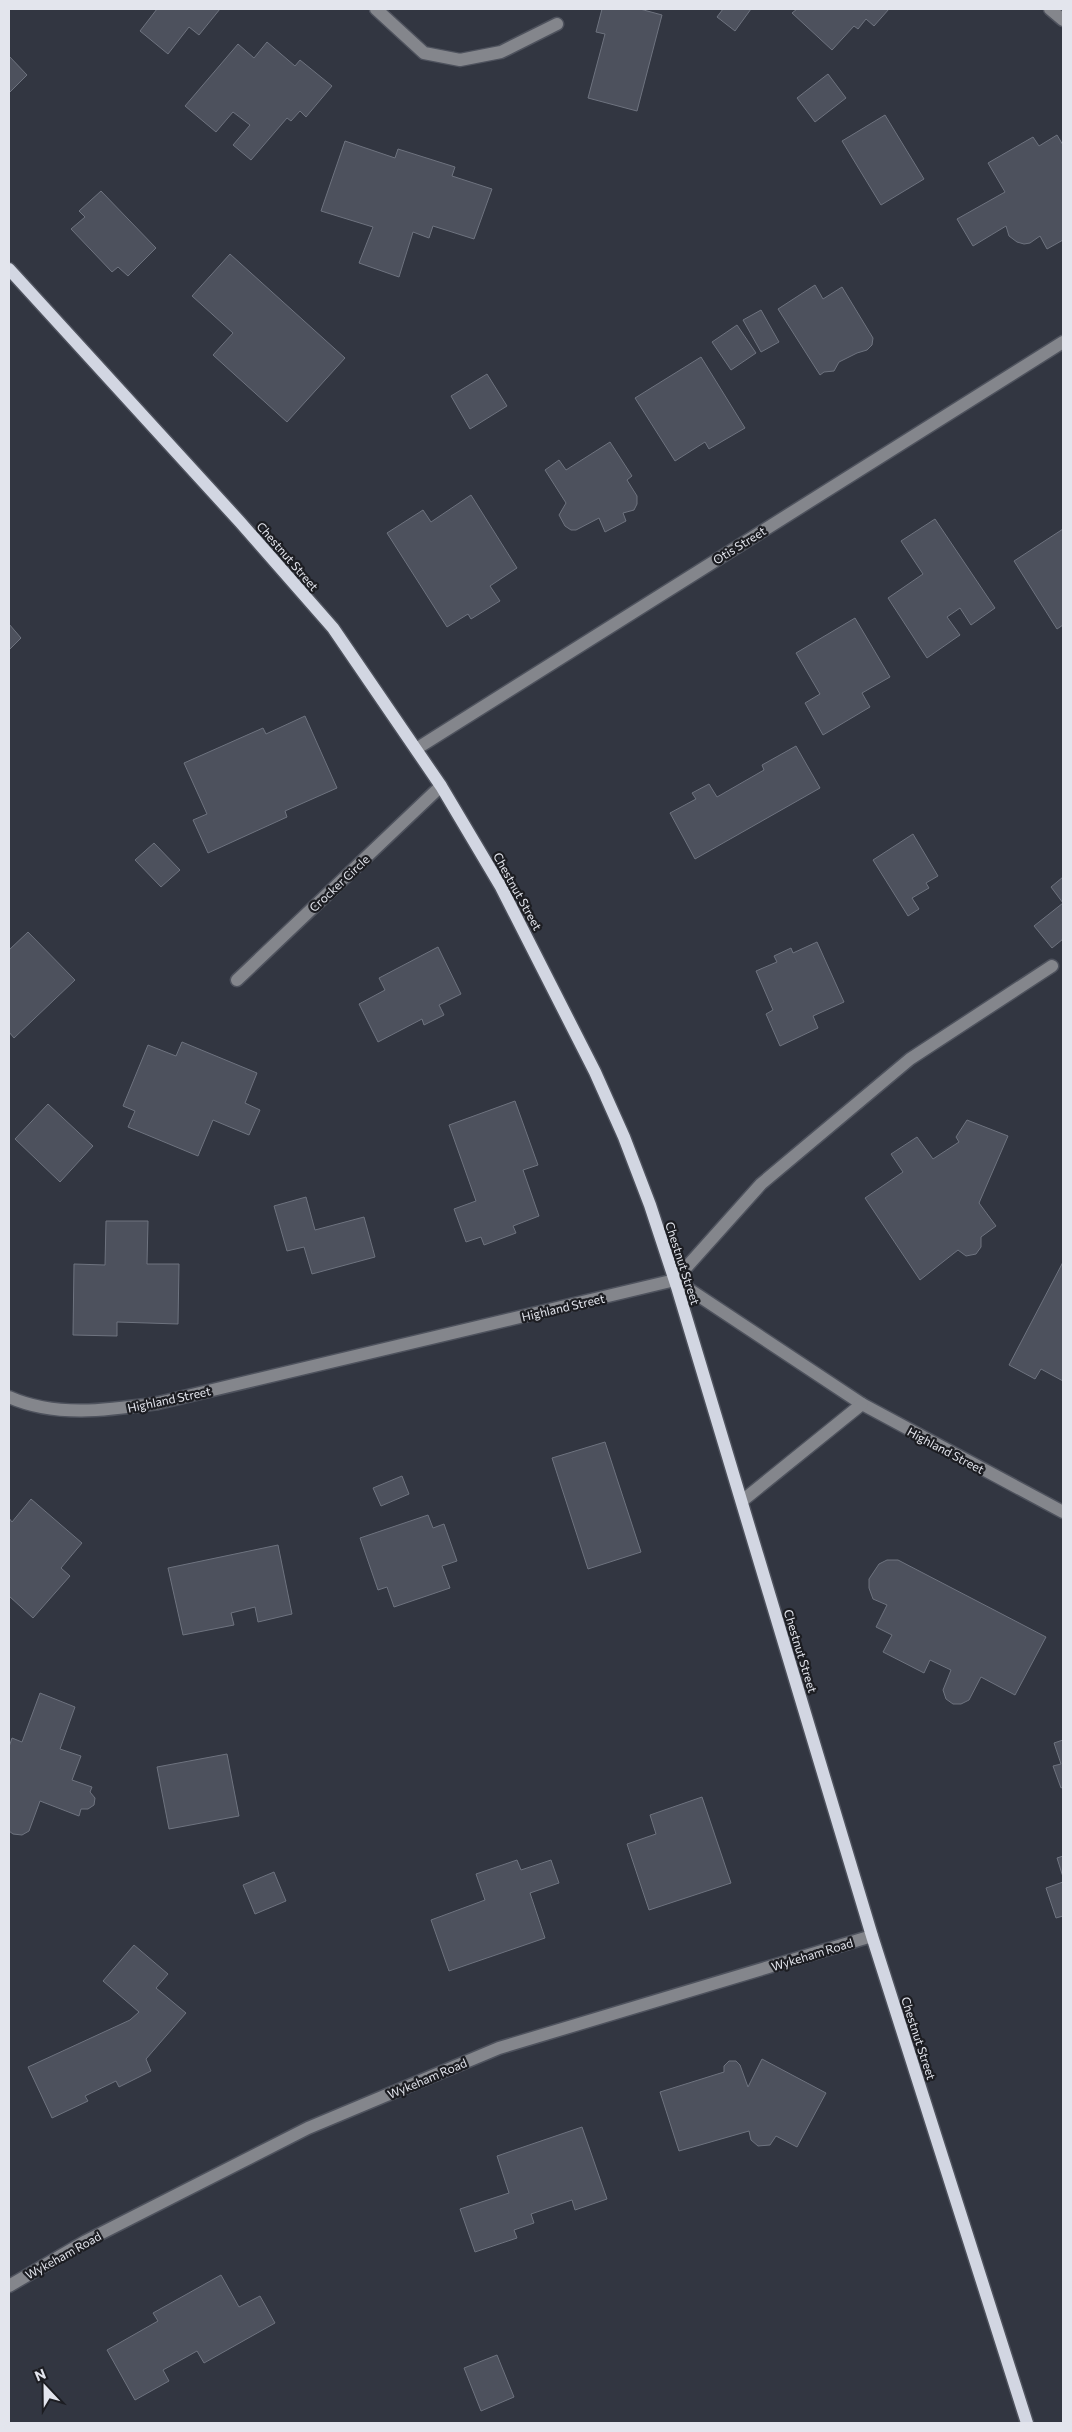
<svg xmlns="http://www.w3.org/2000/svg" width="1072" height="2432" font-family="Commissioner,sans-serif">
<style>
.building{fill:#4d515d;stroke:#6e737f}
.lines{fill:none;stroke-linecap:round;stroke-linejoin:round}
.minor-casing{stroke:#4e525d;stroke-width:15}
.major-casing{stroke:#4e525d;stroke-width:15}
.minor{stroke:#84868c;stroke-width:12}
.major{stroke:#d2d6e2;stroke-width:12}
.labels{text-anchor:middle;dominant-baseline:central;stroke-width:4.5;stroke-linejoin:round;paint-order:stroke}
.street-label{font-size:12px;fill:#e3e5ed;stroke:#1c1d22}
</style>
<rect width="100%" height="100%" fill="#323641"/>
<!-- building -->
<g class="building">
<path d="M157,9H220L199,35L189,27L168,54L140,31Z"/>
<path d="M602,9H640L662,15L637,111L588,98L605,34L596,32Z"/>
<path d="M723,9H751L735,31L717,17Z"/>
<path d="M797,9H889L874,26L866,19L858,29L854,26L832,50L792,13Z"/>
<path d="M267,42L295,66L300,60L332,86L306,117L300,111L291,121L287,118L251,160L233,145L250,125L233,112L216,132L185,106L238,44L254,58Z"/>
<path d="M9,56L27,75L9,93Z"/>
<path d="M828,74L846,98L815,122L797,98Z"/>
<path d="M885,115L924,179L881,205L842,141Z"/>
<path d="M1057,135L1063,145V240L1047,249L1040,236L1030,243L1024,244L1017,242L1009,236L1006,226L973,246L957,219L1005,192L988,163L1033,137L1039,146Z"/>
<path d="M345,141L395,158L398,149L455,167L452,176L492,189L474,239L433,226L429,238L413,232L399,277L359,263L373,227L321,211Z"/>
<path d="M101,191L156,248L128,276L118,267L112,272L71,229L85,217L79,211Z"/>
<path d="M230,254L345,358L287,422L213,355L233,333L192,296Z"/>
<path d="M815,285L823,299L842,287L873,338L872,345L867,350L857,353L839,362L834,371L824,372L820,375L778,309Z"/>
<path d="M761,310L779,342L761,352L743,320Z"/>
<path d="M737,325L756,353L731,370L712,342Z"/>
<path d="M701,357L745,428L709,449L705,442L675,461L635,398Z"/>
<path d="M487,374L507,406L470,429L451,396Z"/>
<path d="M610,442L632,476L627,480L637,496V504L634,510L623,513L626,521L605,532L599,518L576,530H571L565,526L559,515L566,503L545,470L559,460L566,470Z"/>
<path d="M471,495L517,568L490,586L500,601L471,619L468,614L447,627L387,533L423,510L431,522Z"/>
<path d="M935,519L995,608L971,625L960,608L947,617L960,635L927,658L888,598L923,574L901,541Z"/>
<path d="M1063,529V625L1057,629L1014,561Z"/>
<path d="M855,618L890,677L862,693L870,707L823,735L805,703L820,694L796,653Z"/>
<path d="M9,624L21,638L9,650Z"/>
<path d="M305,716L337,788L285,811L287,817L208,853L193,820L207,814L184,763L263,728L266,734Z"/>
<path d="M796,746L820,788L695,859L670,813L696,799L692,793L709,784L717,797L764,770L762,765Z"/>
<path d="M913,834L938,876L926,883L929,888L912,898L919,909L908,916L873,860Z"/>
<path d="M154,843L180,870L161,887L135,860Z"/>
<path d="M1063,877V939L1052,948L1034,926L1063,903L1051,887Z"/>
<path d="M28,932L75,980L14,1038L9,1032V950Z"/>
<path d="M817,942L844,1002L813,1016L818,1028L780,1046L766,1014L773,1010L756,971L777,962L774,956L791,948L793,953Z"/>
<path d="M438,947L461,994L439,1005L444,1015L424,1025L422,1019L378,1042L359,1004L385,990L379,978Z"/>
<path d="M182,1042L257,1073L245,1103L260,1110L249,1135L213,1120L198,1156L128,1127L135,1111L123,1106L148,1045L176,1056Z"/>
<path d="M515,1101L538,1165L523,1170L539,1216L513,1226L516,1233L484,1245L481,1237L466,1242L454,1209L476,1201L449,1125Z"/>
<path d="M48,1104L93,1146L60,1182L15,1139Z"/>
<path d="M967,1120L1008,1136L979,1203L996,1226L981,1237V1247L976,1254L966,1256L958,1250L920,1280L865,1198L903,1172L891,1154L917,1137L933,1159L959,1142L956,1137Z"/>
<path d="M306,1197L315,1230L364,1217L375,1257L312,1274L304,1247L287,1251L274,1206Z"/>
<path d="M106,1221H148L147,1264H179L178,1324L117,1322V1336L73,1335L74,1264L105,1265Z"/>
<path d="M1063,1262V1381L1041,1369L1035,1379L1009,1365Z"/>
<path d="M605,1442L641,1552L588,1569L552,1458Z"/>
<path d="M402,1476L409,1494L381,1506L373,1488Z"/>
<path d="M31,1499L82,1543L61,1568L70,1576L33,1618L9,1596V1518L12,1522Z"/>
<path d="M428,1515L433,1528L444,1524L457,1561L442,1566L450,1588L394,1607L387,1587L378,1590L360,1538Z"/>
<path d="M278,1545L292,1614L258,1622L255,1607L231,1613L234,1625L183,1635L168,1568Z"/>
<path d="M887,1560H898L1046,1637L1015,1695L981,1677L969,1700L961,1704H953L946,1699L943,1690L951,1670L930,1660L924,1673L883,1652L892,1635L876,1627L887,1605L873,1599L869,1588V1579L879,1564Z"/>
<path d="M40,1693L75,1707L60,1749L81,1756L72,1780L92,1787L90,1792L95,1798L94,1805L88,1809H81L79,1816L40,1801L29,1831L22,1835L13,1834L9,1831V1747L12,1738L22,1742Z"/>
<path d="M1063,1740V1787L1061,1788L1053,1766L1061,1764L1054,1743Z"/>
<path d="M227,1754L239,1816L169,1829L157,1767Z"/>
<path d="M702,1797L731,1883L649,1910L627,1844L656,1834L650,1815Z"/>
<path d="M1063,1856V1877L1057,1858Z"/>
<path d="M517,1860L521,1870L551,1860L559,1883L530,1893L545,1938L449,1971L431,1920L485,1900L476,1874Z"/>
<path d="M274,1872L286,1901L255,1914L243,1885Z"/>
<path d="M1063,1882V1916L1056,1918L1046,1888Z"/>
<path d="M134,1945L168,1974L156,1988L186,2013L146,2059L151,2071L119,2087L116,2081L85,2096L88,2101L52,2118L28,2067L130,2020L139,2012L103,1981Z"/>
<path d="M762,2059L826,2093L797,2147L776,2136L770,2145L758,2146L751,2140L749,2131L679,2151L660,2092L724,2072V2066L729,2061H736L740,2065L748,2087Z"/>
<path d="M582,2127L607,2199L575,2210L572,2200L531,2214L534,2223L514,2230L517,2238L475,2252L460,2209L509,2193L497,2156Z"/>
<path d="M221,2275L239,2307L260,2296L275,2323L204,2363L197,2351L163,2370L169,2381L135,2400L107,2350L158,2321L153,2313Z"/>
<path d="M497,2355L514,2397L481,2411L464,2368Z"/>
</g>
<g class="lines">
<!-- minor casing -->
<g class="minor-casing">
<g id="minor">
<path d="M376,9L424,53L460,60L501,52L557,24"/>
<path d="M1050,9L1063,20"/>
<path d="M416,749L1063,342"/>
<path d="M237,980L441,786"/>
<path d="M675,1280L761,1184L910,1059L1052,966"/>
<path d="M9,1397C56,1418 109,1410 158,1403L675,1280L862,1404L1063,1512"/>
<path d="M742,1501L862,1404"/>
<path d="M9,2286L86,2241L308,2128L499,2048L872,1936"/>
</g>
</g>
<!-- major casing -->
<g class="major-casing">
<path id="major" d="M9,269L240,522L333,628L441,786L501,887L595,1072L624,1137L650,1205L677,1287L872,1936L1027,2423"/>
</g>
<!-- minor -->
<use href="#minor" class="minor"/>
<!-- major -->
<use href="#major" class="major"/>
</g>
<g class="labels">
<!-- street labels -->
<g class="street-label">
<text transform="translate(739 545) rotate(-32)">Otis Street</text>
<text transform="translate(288 556) rotate(49)">Chestnut Street</text>
<text transform="translate(339 883) rotate(-43)">Crocker Circle</text>
<text transform="translate(518 891) rotate(61)">Chestnut Street</text>
<text transform="translate(683 1263) rotate(72)">Chestnut Street</text>
<text transform="translate(563 1307) rotate(-13)">Highland Street</text>
<text transform="translate(169 1399) rotate(-12)">Highland Street</text>
<text transform="translate(946 1450) rotate(28)">Highland Street</text>
<text transform="translate(801 1651) rotate(73)">Chestnut Street</text>
<text transform="translate(812 1954) rotate(-17)">Wykeham Road</text>
<text transform="translate(919 2038) rotate(72)">Chestnut Street</text>
<text transform="translate(427 2078) rotate(-23)">Wykeham Road</text>
<text transform="translate(63 2255) rotate(-29)">Wykeham Road</text>
</g>
</g>
<!-- border -->
<rect width="1072" height="2432" fill="none" stroke="#e3e5ed" stroke-width="20"/>
<!-- north arrow -->
<g transform="translate(45 2387) rotate(338)" stroke="#1c1d22" stroke-width="4" paint-order="stroke">
<path d="M0-4L9 19L0 12L-9 19Z" fill="#e3e5ed"/>
<text y="-8" font-size="14" font-weight="bold" text-anchor="middle" fill="#e3e5ed">N</text>
</g>
</svg>
